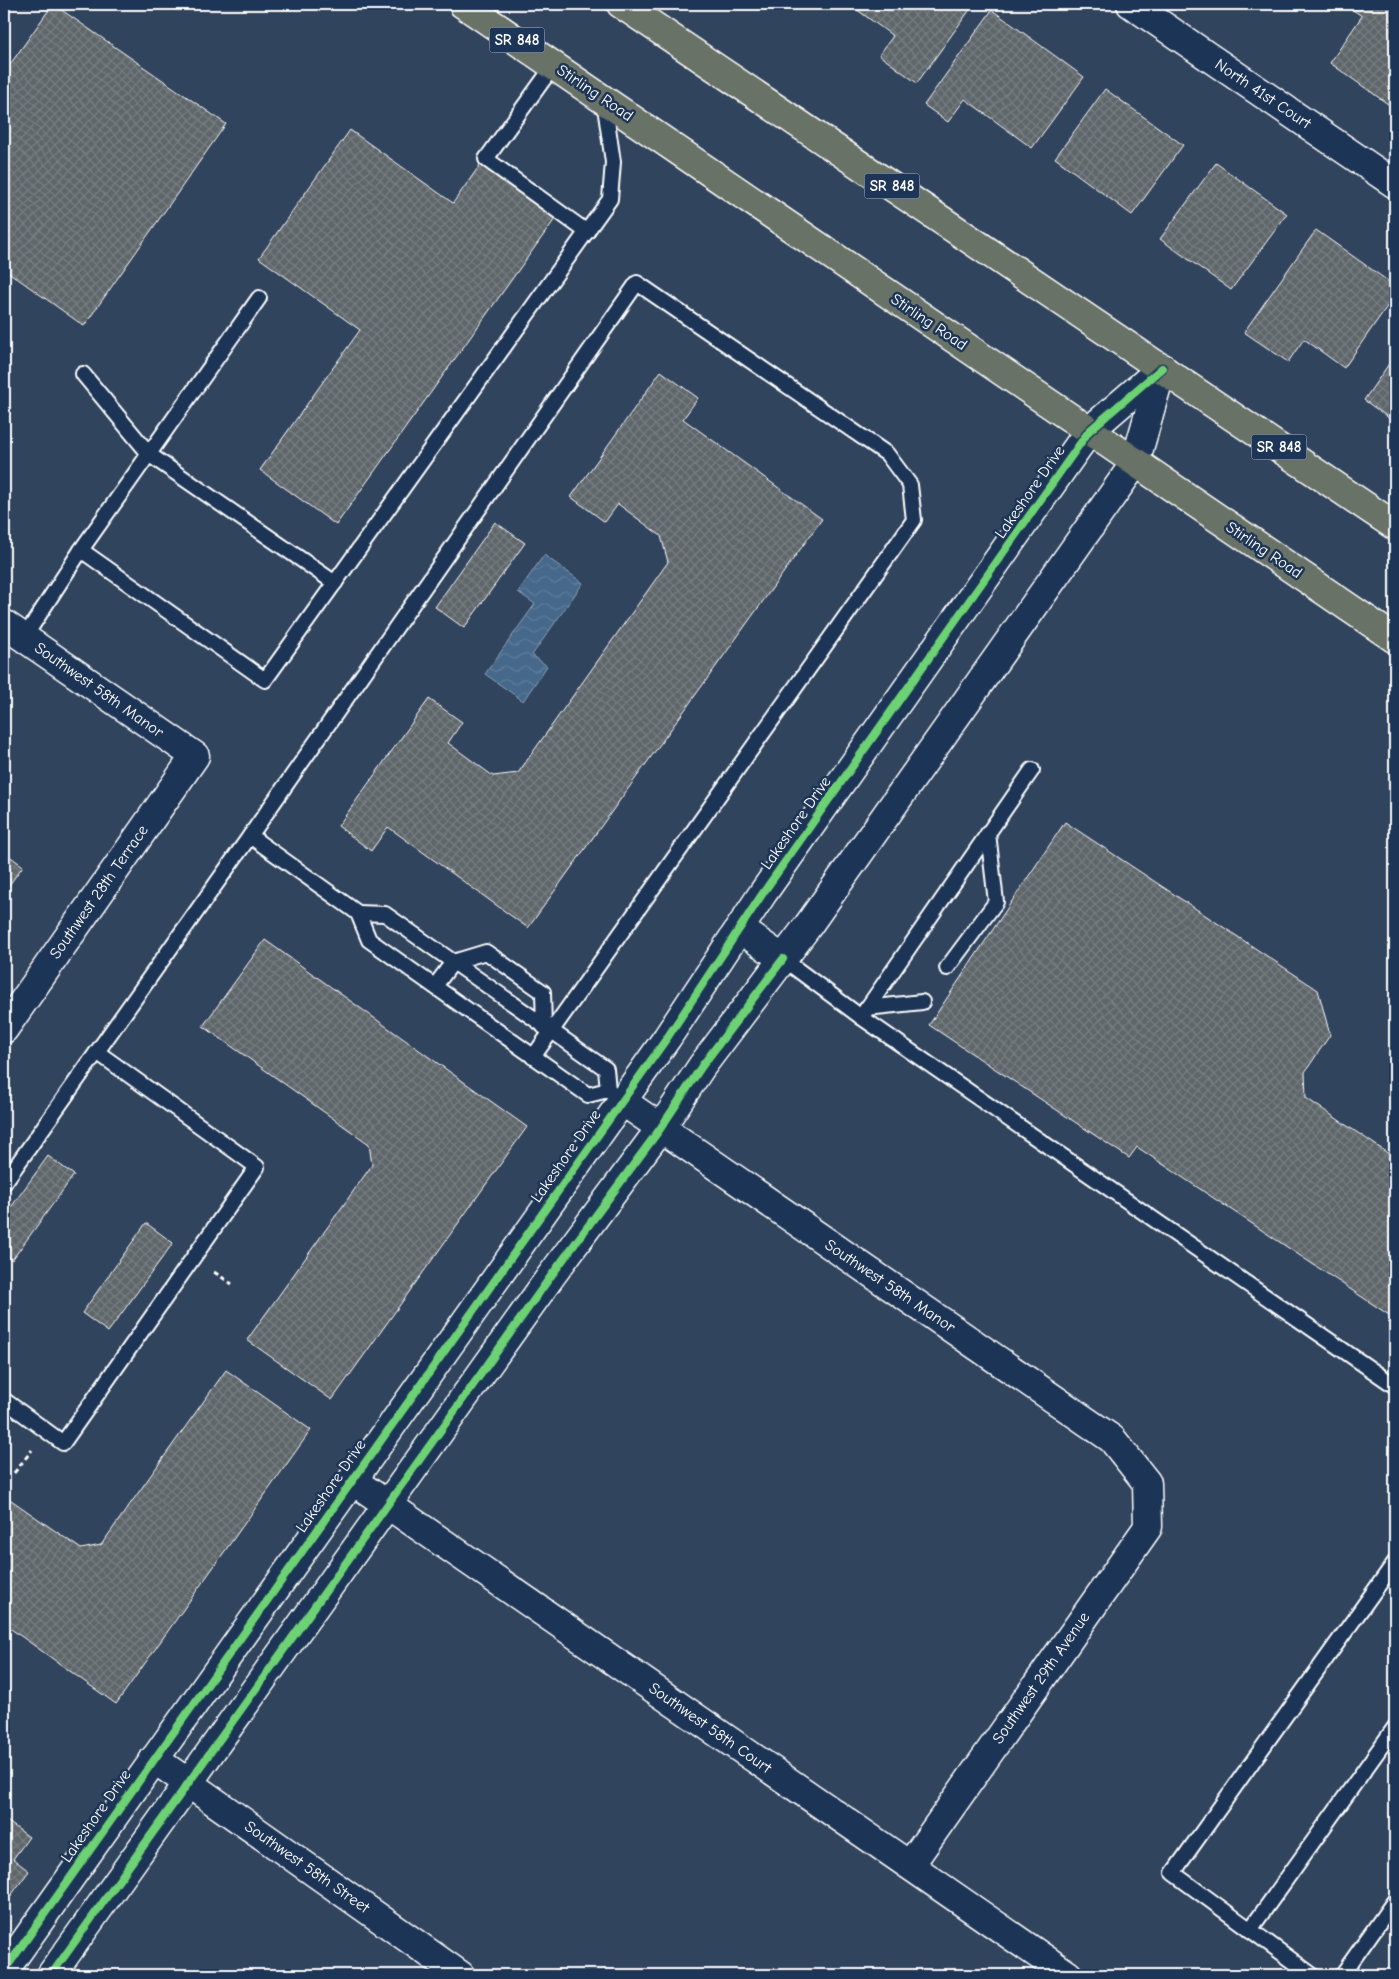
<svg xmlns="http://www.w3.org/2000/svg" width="1399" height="1979" font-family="'Comic Neue',sans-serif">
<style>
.water{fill:url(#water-waves);stroke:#8fa4b9}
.building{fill:url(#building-cross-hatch);stroke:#fff}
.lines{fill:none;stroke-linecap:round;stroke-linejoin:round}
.lane-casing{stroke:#fff;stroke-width:18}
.street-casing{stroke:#fff;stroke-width:31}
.primary-casing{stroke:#fff;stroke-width:31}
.path{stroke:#fff;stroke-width:3;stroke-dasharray:5 4;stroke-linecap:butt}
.lane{stroke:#1d3557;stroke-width:14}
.street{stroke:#1d3557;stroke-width:28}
.primary{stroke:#697266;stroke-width:28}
.cycleway-casing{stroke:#1d3557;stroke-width:11}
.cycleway{stroke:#6cd273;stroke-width:8}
.labels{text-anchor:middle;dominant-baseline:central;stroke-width:5;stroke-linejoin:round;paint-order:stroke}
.shield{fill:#1d3557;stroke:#bbc2cd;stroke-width:1}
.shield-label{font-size:15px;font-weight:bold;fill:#fff}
.street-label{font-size:16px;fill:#fff;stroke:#1d3557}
</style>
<defs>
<pattern id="water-waves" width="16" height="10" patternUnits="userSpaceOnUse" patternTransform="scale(1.25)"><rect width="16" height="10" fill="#44678b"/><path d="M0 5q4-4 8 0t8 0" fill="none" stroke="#607e9c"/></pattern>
<pattern id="building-cross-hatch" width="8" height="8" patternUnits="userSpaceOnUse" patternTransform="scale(1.25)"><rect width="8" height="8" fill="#5f666b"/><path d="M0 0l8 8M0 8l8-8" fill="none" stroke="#777d81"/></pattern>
</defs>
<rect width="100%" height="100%" fill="#31445d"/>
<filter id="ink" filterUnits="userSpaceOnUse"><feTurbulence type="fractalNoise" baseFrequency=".02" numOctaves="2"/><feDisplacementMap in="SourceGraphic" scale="10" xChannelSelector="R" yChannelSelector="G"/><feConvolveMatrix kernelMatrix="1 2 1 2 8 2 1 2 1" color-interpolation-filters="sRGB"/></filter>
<g filter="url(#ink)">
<!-- water -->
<path class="water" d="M544,555L583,583L532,655L547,666L523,701L485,674L535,604L518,592Z"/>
<!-- building -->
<g class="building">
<path d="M53,4L226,124L84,326L4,269V73Z"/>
<path d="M808,4H819L815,9Z"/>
<path d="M849,4H974L917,83L879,55L893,36Z"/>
<path d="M1344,4H1395V109L1330,63L1362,16Z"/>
<path d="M992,10L1084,77L1032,148L965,99L948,122L924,105Z"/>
<path d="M1105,89L1183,145L1132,215L1055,158Z"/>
<path d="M350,130L453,203L480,165L555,219L336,525L260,470L360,330L259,258Z"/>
<path d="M1216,163L1287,214L1231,290L1160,239Z"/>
<path d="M1316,230L1395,286V295L1344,368L1304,339L1288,362L1244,332Z"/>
<path d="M1395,355V417L1393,421L1364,400Z"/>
<path d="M661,371L698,398L683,419L822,519L528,928L388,827L371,851L338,826L429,699L462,722L448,743L493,776L518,773L668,562L661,536L618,504L605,522L571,497Z"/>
<path d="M495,522L525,543L464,628L435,607Z"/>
<path d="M1065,822L1318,990L1330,1035L1305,1072L1306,1098L1395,1158V1319L1137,1147L1129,1158L929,1025Z"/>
<path d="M4,852L23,866L4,892Z"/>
<path d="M265,940L527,1127L332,1400L247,1340L372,1165L369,1144L203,1026Z"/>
<path d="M48,1156L74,1175L12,1260L4,1254V1217Z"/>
<path d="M146,1223L173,1243L108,1332L82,1313Z"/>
<path d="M226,1370L311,1430L116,1704L4,1624V1495L81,1549L101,1545Z"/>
<path d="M4,1819L29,1837L13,1859L29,1871L4,1905Z"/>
</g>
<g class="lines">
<!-- lane casing -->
<g class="lane-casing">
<g id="lane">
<path d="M554,65L486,159L587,232"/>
<path d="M83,374L150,455L335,583"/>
<path d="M81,550L265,680L610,199L613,162L604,100"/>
<path d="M24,638L81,550L259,298"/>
<path d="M250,836L637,283L887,454L910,485L914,520L533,1057"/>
<path d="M358,913L385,914L606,1069L608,1090L615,1095"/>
<path d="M783,959L861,1017L1395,1386"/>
<path d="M947,968L996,902L988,833"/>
<path d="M435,986L453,962L486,952L543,992L544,1027"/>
<path d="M867,1008L922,1002"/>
<path d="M861,1017L1032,770"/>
<path d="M4,1183L250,836L358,913L369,940L588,1095L608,1090"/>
<path d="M4,1400L63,1443L257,1167L97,1052"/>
<path d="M1250,1930L1395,1727"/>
<path d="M1312,1975L1173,1873L1395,1562"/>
<path d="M1342,1975L1395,1900"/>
</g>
</g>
<!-- street casing -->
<g class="street-casing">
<g id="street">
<path d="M1131,4L1395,184"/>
<path d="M4,624L195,756L4,1029"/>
<path d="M740,929L783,959"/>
<path d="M622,1101L1112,1439L1147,1483L1148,1527L910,1865"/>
<path d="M352,1480L1068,1975"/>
<path d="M154,1759L460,1975"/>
<path d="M4,1971L667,1038L763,893L1089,431L1162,368"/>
<path d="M51,1975L551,1276L660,1129L702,1066L807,927L1135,463L1162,368"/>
</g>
</g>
<!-- primary casing -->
<g class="primary-casing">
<g id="primary">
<path d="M463,4L1395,639"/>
<path d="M621,4L1395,526"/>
</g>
</g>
<!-- path -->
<g class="path">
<path d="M214,1272L232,1284"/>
<path d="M14,1473L32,1450"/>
</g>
<!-- lane -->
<use href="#lane" class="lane"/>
<!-- street -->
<use href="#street" class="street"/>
<!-- primary -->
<use href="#primary" class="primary"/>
<!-- cycleway casing -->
<g class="cycleway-casing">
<g id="cycleway">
<path d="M4,1971L667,1038L763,893L1089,431L1162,368"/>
<path d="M51,1975L551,1276L660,1129L702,1066L783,959"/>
</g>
</g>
<!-- cycleway -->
<use href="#cycleway" class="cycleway"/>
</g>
</g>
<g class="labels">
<!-- shield labels -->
<g class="shield">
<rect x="489.5" y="27.5" width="55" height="25" rx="4"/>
<rect x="864.5" y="173.5" width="55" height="25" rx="4"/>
<rect x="1251.5" y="434.5" width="55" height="25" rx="4"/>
</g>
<g class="shield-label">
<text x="517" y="40">SR 848</text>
<text x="892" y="186">SR 848</text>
<text x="1279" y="447">SR 848</text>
</g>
<!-- street labels -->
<g class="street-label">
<text transform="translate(595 93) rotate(34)">Stirling Road</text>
<text transform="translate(1263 94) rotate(34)">North 41st Court</text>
<text transform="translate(929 322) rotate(34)">Stirling Road</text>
<text transform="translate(1030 492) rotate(-55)">Lakeshore Drive</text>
<text transform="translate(1264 550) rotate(34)">Stirling Road</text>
<text transform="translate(99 690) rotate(35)">Southwest 58th Manor</text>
<text transform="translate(796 823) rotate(-55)">Lakeshore Drive</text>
<text transform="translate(99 892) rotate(-55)">Southwest 28th Terrace</text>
<text transform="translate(566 1156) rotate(-55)">Lakeshore Drive</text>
<text transform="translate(890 1286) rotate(34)">Southwest 58th Manor</text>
<text transform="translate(331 1486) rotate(-55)">Lakeshore Drive</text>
<text transform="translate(1041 1678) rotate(-55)">Southwest 29th Avenue</text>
<text transform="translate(710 1728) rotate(35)">Southwest 58th Court</text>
<text transform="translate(96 1816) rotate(-55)">Lakeshore Drive</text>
<text transform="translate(307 1867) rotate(35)">Southwest 58th Street</text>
</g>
</g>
<!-- margin -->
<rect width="1399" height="1979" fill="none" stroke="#1d3557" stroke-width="20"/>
<rect x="10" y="10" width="1379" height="1959" fill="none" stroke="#fff" stroke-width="2" filter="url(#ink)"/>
</svg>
